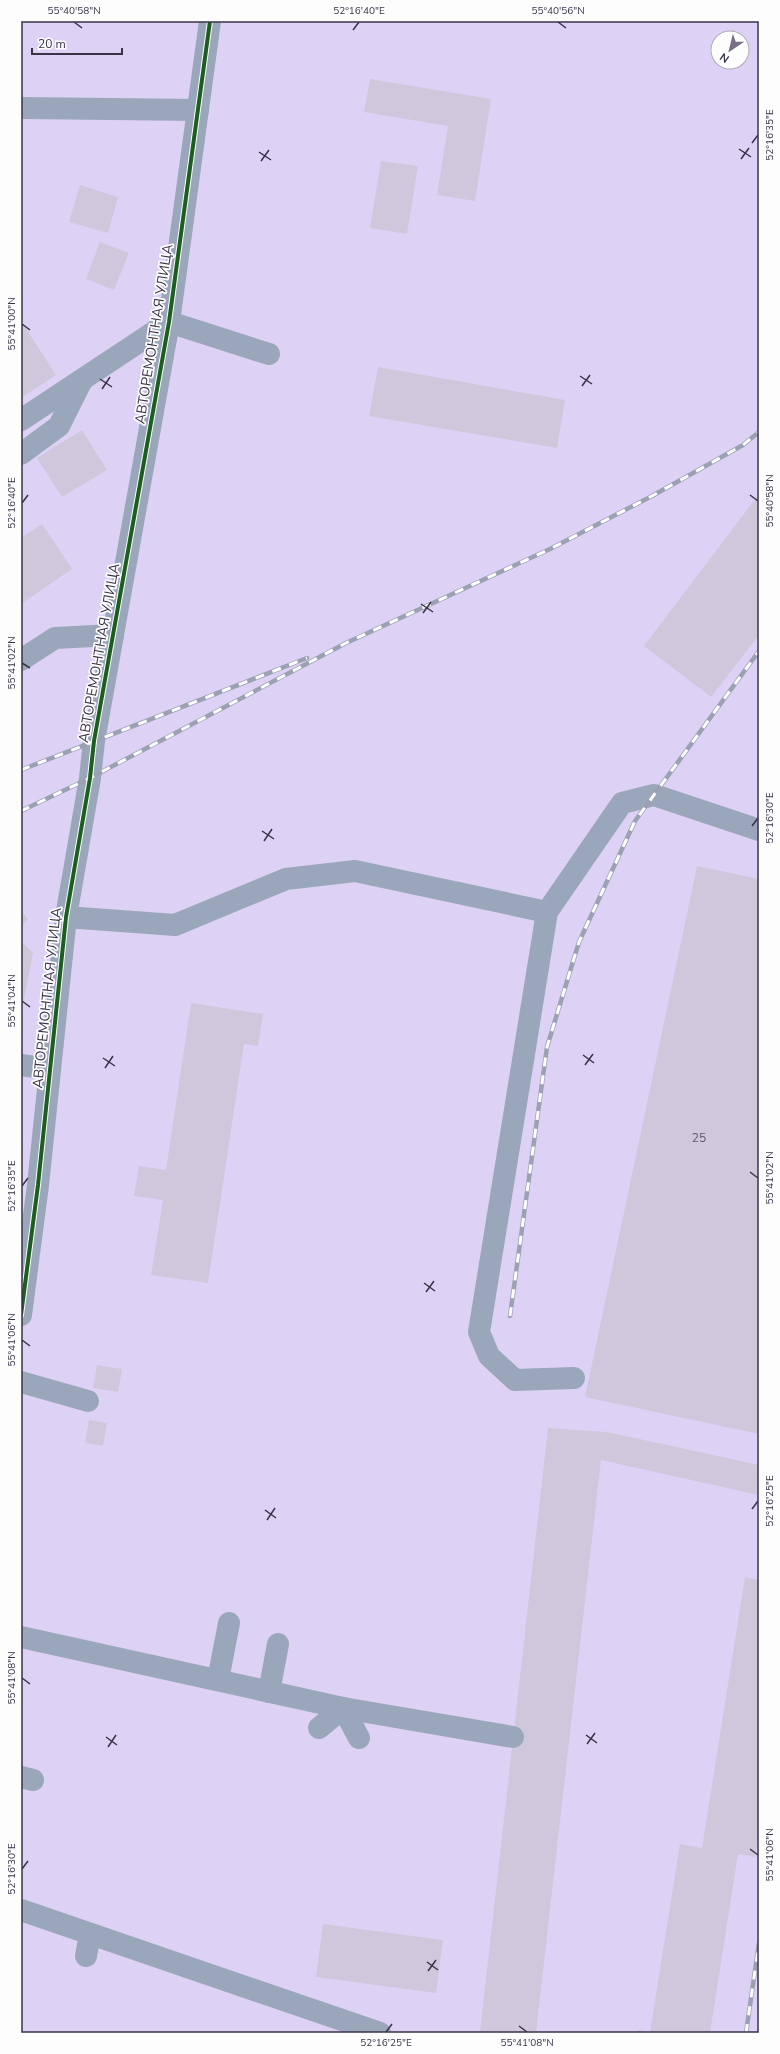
<svg xmlns="http://www.w3.org/2000/svg" width="780" height="2054" font-family="'Nunito Sans',sans-serif">
<style>
.built{fill:#ded1f6;fill-rule:evenodd}
.building{fill:#cfc8dc}
.lines{fill:none;stroke-linecap:round;stroke-linejoin:round}
.minor{stroke:#9aa7ba;stroke-width:22}
.rail-casing{stroke:#9ba1b2;stroke-width:4.5}
.rail{stroke:#fdfdfd;stroke-width:3;stroke-dasharray:9;stroke-linecap:butt}
.cycleway-casing{stroke:#fdfdfd;stroke-width:6}
.cycleway{stroke:#1b5e20;stroke-width:4}
.ticks{fill:none;stroke:#3a3348;stroke-width:1.5}
.labels{text-anchor:middle;dominant-baseline:central;stroke-width:3.5;stroke-linejoin:round;paint-order:stroke}
.number-label{font-size:12px;fill:#5f586d}
.street-label{font-size:14px;fill:#3a3348;stroke:#fdfdfd}
.neatline{fill:none;stroke:#3a3348;stroke-width:1.5}
.ticks-label{font-size:10px;text-anchor:middle;fill:#3a3348}
</style>
<rect width="100%" height="100%" fill="#e6def5"/>
<!-- built -->
<path class="built" d="M21,21H759V2033H21ZM718,38H742V62H718Z"/>
<!-- building -->
<g class="building">
<path d="M370,79L491,99L475,201L437,195L448,126L364,112Z"/>
<path d="M381,161L418,166L407,234L370,228Z"/>
<path d="M80,185L118,197L108,233L69,222Z"/>
<path d="M100,242L129,253L114,290L86,279Z"/>
<path d="M21,321L56,375L21,398Z"/>
<path d="M378,367L565,400L557,448L369,416Z"/>
<path d="M82,430L107,470L62,497L37,458Z"/>
<path d="M759,494V635L711,697L644,646Z"/>
<path d="M42,524L72,569L21,604V538Z"/>
<path d="M697,866L759,879V1434L585,1397Z"/>
<path d="M21,911L28,919L21,926Z"/>
<path d="M21,941L33,953L22,1010H21Z"/>
<path d="M191,1003L263,1014L258,1046L244,1044L208,1283L151,1275L163,1200L134,1196L139,1166L166,1170Z"/>
<path d="M97,1365L122,1369L118,1392L93,1388Z"/>
<path d="M89,1420L107,1423L103,1446L85,1443Z"/>
<path d="M548,1428L607,1432L759,1465V1495L601,1460L536,2033H491L480,2032Z"/>
<path d="M745,1577L759,1580V1832L755,1857L738,1854L710,2033H637L638,2030L650,2032L680,1844L702,1848Z"/>
<path d="M323,1924L443,1940L436,1993L316,1977Z"/>
</g>
<g class="lines">
<!-- minor -->
<g class="minor">
<path d="M21,108L198,110"/>
<path d="M21,420L169,322L269,354"/>
<path d="M21,454L59,426L82,380"/>
<path d="M21,660L55,638L113,635"/>
<path d="M66,917L175,925L286,879L355,871L547,912"/>
<path d="M21,1065L50,1069"/>
<path d="M21,1315L38,1185L66,917L90,778L94,741L169,322L210,21"/>
<path d="M574,1378L515,1380L489,1356L479,1332L547,912L622,803L654,795L759,830"/>
<path d="M21,1382L88,1401"/>
<path d="M21,1637L343,1708L359,1738"/>
<path d="M218,1680L229,1623"/>
<path d="M269,1692L278,1644"/>
<path d="M319,1728L343,1708L513,1737"/>
<path d="M21,1777L33,1780"/>
<path d="M21,1910L380,2033"/>
<path d="M86,1956L90,1934"/>
</g>
<!-- rail casing -->
<g class="rail-casing">
<g id="rail">
<path d="M21,770L307,658"/>
<path d="M21,811L90,778L346,643L550,549L652,496L743,445L759,432"/>
<path d="M510,1316L547,1047L579,942L635,821L759,651"/>
<path d="M746,2033L759,1943"/>
</g>
</g>
<!-- rail -->
<use href="#rail" class="rail"/>
<!-- cycleway casing -->
<g class="cycleway-casing">
<path id="cycleway" d="M21,1315L38,1185L66,917L90,778L94,741L169,322L210,21"/>
</g>
<!-- cycleway -->
<use href="#cycleway" class="cycleway"/>
</g>
<!-- ticks -->
<path class="ticks" d="M74,22L82,28M558,22L566,28M353,30L359,22M752,143L758,135M739,149L751,157M259,152L271,160M741,159L749,148M261,161L269,150M22,324L30,330M580,376L592,384M100,379L112,387M582,386L590,375M102,389L110,377M750,495L758,501M22,503L28,495M421,604L433,612M423,613L431,602M22,663L30,668M752,826L758,818M262,831L274,839M264,841L272,829M22,1001L30,1007M583,1055L594,1063M103,1058L115,1066M585,1065L593,1054M105,1068L113,1056M750,1172L758,1178M22,1186L28,1178M424,1283L435,1291M426,1292L434,1281M22,1340L30,1346M752,1509L758,1501M265,1510L276,1518M267,1520L275,1508M22,1678L30,1684M586,1735L597,1743M106,1737L117,1745M587,1744L595,1733M108,1747L116,1735M750,1849L758,1855M22,1869L28,1861M427,1962L438,1970M428,1971L436,1960M519,2026L527,2032M386,2032L392,2024"/>
<g class="labels">
<!-- number labels -->
<g class="number-label">
<text x="699" y="1138">25</text>
</g>
<!-- street labels -->
<g class="street-label">
<text transform="translate(154 334) rotate(-81)">АВТОРЕМОНТНАЯ УЛИЦА</text>
<text transform="translate(99 653) rotate(-80)">АВТОРЕМОНТНАЯ УЛИЦА</text>
<text transform="translate(47 998) rotate(-84)">АВТОРЕМОНТНАЯ УЛИЦА</text>
</g>
</g>
<!-- border -->
<rect width="780" height="2054" fill="none" stroke="#fdfdfd" stroke-width="44"/>
<!-- north arrow -->
<g transform="translate(730 50) rotate(215)"><circle r="19" fill="#fdfdfd" stroke="#afacb5"/>
<path d="M0-3L7 15L0 10L-7 15Z" fill="#766f85"/>
<text y="-6" font-size="11" font-weight="bold" text-anchor="middle" fill="#3a3348">N</text>
</g>
<!-- scale -->
<path d="M32 48v6h90v-6" fill="none" stroke="#3a3348" stroke-width="2"/>
<text x="38" y="48" font-size="12" fill="#3a3348" stroke="#fdfdfd" stroke-width="3" paint-order="stroke">20 m</text>
<rect x="22" y="22" width="736" height="2010" class="neatline"/>
<g class="ticks-label">
<text x="74" y="14">55°40'58"N</text>
<text x="359" y="14">52°16'40"E</text>
<text x="558" y="14">55°40'56"N</text>
<text transform="translate(769 135) rotate(-90)" y="4">52°16'35"E</text>
<text transform="translate(11 324) rotate(-90)" y="4">55°41'00"N</text>
<text transform="translate(769 501) rotate(-90)" y="4">55°40'58"N</text>
<text transform="translate(11 503) rotate(-90)" y="4">52°16'40"E</text>
<text transform="translate(11 663) rotate(-90)" y="4">55°41'02"N</text>
<text transform="translate(769 818) rotate(-90)" y="4">52°16'30"E</text>
<text transform="translate(11 1001) rotate(-90)" y="4">55°41'04"N</text>
<text transform="translate(769 1178) rotate(-90)" y="4">55°41'02"N</text>
<text transform="translate(11 1186) rotate(-90)" y="4">52°16'35"E</text>
<text transform="translate(11 1340) rotate(-90)" y="4">55°41'06"N</text>
<text transform="translate(769 1501) rotate(-90)" y="4">52°16'25"E</text>
<text transform="translate(11 1678) rotate(-90)" y="4">55°41'08"N</text>
<text transform="translate(769 1855) rotate(-90)" y="4">55°41'06"N</text>
<text transform="translate(11 1869) rotate(-90)" y="4">52°16'30"E</text>
<text x="386" y="2046">52°16'25"E</text>
<text x="527" y="2046">55°41'08"N</text>
</g>
</svg>
